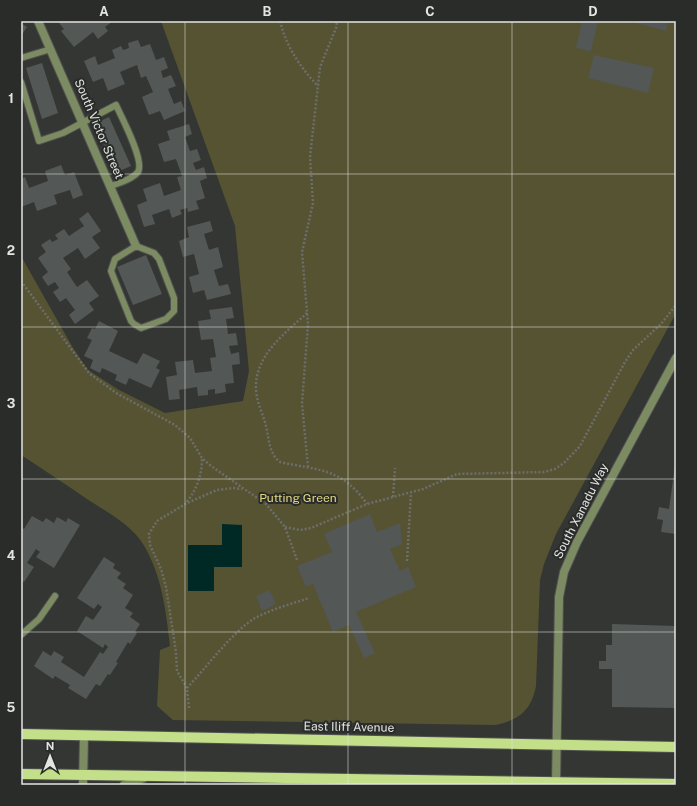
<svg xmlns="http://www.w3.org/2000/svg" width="697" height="806" font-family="'Public Sans',sans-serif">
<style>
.green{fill:#565332}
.water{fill:#002925}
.building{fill:#535755}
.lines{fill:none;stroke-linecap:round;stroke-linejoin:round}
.service-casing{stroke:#50524f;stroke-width:8}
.minor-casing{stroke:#50524f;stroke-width:10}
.primary-casing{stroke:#50524f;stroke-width:12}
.path{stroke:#6c6e6c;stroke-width:2.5;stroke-dasharray:2 2;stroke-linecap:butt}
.service{stroke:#7c8b62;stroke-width:6}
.minor{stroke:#7c8b62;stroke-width:8}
.primary{stroke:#c3df89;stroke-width:10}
.grid{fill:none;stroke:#e3e5e3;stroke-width:1;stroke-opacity:0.55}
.labels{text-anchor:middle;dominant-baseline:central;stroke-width:4;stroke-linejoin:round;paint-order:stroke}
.street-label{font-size:12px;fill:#e3e5e3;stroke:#2a2c29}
.park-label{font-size:12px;fill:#e1d884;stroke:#2a2c29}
.neatline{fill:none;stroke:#e3e5e3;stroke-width:1.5}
.grid-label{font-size:13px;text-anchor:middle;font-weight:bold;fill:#e3e5e3}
</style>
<rect width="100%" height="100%" fill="#343633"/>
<!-- green -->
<path class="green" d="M161,21H676V313L556,534L544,564L540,580L536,686C531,711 519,720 495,725L173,720L157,706L160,650L170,646C166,611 162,575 143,544C132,525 105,511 87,499C65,484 43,469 21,455V256L73,348L88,370L119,390L165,413L243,401L249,371L235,226Z"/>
<!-- water -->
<path class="water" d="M222,524L242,525V567H214V591H188V545H222Z"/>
<!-- building -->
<g class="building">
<path d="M61,21H113L105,27L108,31L98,39L93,32L74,47L61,31L64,29L59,23Z"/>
<path d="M582,21H598L591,51L576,48Z"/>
<path d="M628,21H668L666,31Z"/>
<path d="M21,23L27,27L21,36Z"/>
<path d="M138,40L141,47L150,44L156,60L164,57L168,68L161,71L163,78L171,75L176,86L168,89L174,104L181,101L185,111L164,120L160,111L149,115L142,97L153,92L146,76L141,78L137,65L120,72L125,84L108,91L103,78L93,82L84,61L95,56L98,65L115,58L112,50L121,46L123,50L129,48L128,43Z"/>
<path d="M594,55L654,68L648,93L588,78Z"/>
<path d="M42,63L58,113L42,119L26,68Z"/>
<path d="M109,117L131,166L117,172L94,124Z"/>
<path d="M189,124L192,134L185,137L190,151L197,149L201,160L193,163L196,170L204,167L207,178L200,181L205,198L196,201L199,209L188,212L187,208L180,210L182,214L172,218L169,209L152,215L155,224L144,227L137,205L147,201L143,189L160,183L164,196L181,190L177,177L182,176L176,159L164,162L158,144L170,140L167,131Z"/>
<path d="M61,165L65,175L74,172L83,195L73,199L70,190L54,195L57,204L37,211L34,202L21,207V179L25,177L29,188L48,181L45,171Z"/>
<path d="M88,212L101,231L92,237L100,248L85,259L78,248L63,258L71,269L67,272L77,287L87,280L99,296L89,303L94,310L75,324L69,315L75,310L66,298L60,302L53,292L59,288L55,282L48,286L42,277L48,272L38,258L46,252L41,245L50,239L52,242L58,239L55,235L64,229L69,236L84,226L79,219Z"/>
<path d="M210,221L213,231L204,234L209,250L218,247L223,267L214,270L219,286L228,284L231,294L207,300L204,290L193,293L189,277L199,274L194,254L183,257L179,241L189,237L187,227Z"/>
<path d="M146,255L162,294L133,305L117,267Z"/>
<path d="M232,307L234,318L226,319L228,334L236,333L238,345L229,346L231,354L239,352L240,364L232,365L234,383L225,384L226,392L215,394V389L208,390V395L198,396L197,387L179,390L180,399L169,400L166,377L177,375L175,362L193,360L195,373L212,371L210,358L216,357L213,339L201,340L198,321L211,319L209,310Z"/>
<path d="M99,321L118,331L109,351L137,364L143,353L160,361L156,368L160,370L151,388L129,378L126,385L115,380L117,375L102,368L100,373L90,368L93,360L84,356L92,340L87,338L92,328L95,329Z"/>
<path d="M675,465H676V534L661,532L663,520L657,519L659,507L669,509Z"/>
<path d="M370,514L377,532L400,523L402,544L390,549L400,571L408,567L416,587L356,612L375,653L364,658L349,625L333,632L313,584L306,587L297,566L332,552L324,534Z"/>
<path d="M32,516L43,522L46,518L54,523L57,517L66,522L68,518L80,525L54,568L36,557L40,552L36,549L27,563L34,567L24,582L21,580V527L24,529Z"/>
<path d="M104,557L115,564L113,568L121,573L117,578L126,584L123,588L133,595L125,608L133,613L130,617L140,624L135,632L137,633L130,644L128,642L116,662L118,663L110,675L108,674L100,686L96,684L86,699L68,688L70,685L55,676L53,679L34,666L43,651L51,656L54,651L64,657L61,662L84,677L100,652L103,654L108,647L105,644L103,648L77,631L86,616L93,620L102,607L98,604L94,609L77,598Z"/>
<path d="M270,590L276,604L262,611L256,596Z"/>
<path d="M612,624L676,626V708L612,707V669H599V661H606V645H612Z"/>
</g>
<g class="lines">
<!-- service casing -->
<g class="service-casing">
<g id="service">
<path d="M21,58L51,49"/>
<path d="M21,82L39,141L63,133L116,105C121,116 145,161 138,172C133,179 119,183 111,186"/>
<path d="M136,246L154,253L159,259L174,298V311L166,319L141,328L134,324L131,321L111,271L115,259Z"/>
<path d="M21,635L39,619L55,596"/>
</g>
</g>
<!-- minor casing -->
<g class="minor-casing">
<g id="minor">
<path d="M38,21L136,246"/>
<path d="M83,785L84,735"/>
<path d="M124,785L144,778"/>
<path d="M556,785L559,597L564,572L577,542L676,358"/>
</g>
</g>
<!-- primary casing -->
<g class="primary-casing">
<g id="primary">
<path d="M21,734L676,747"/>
<path d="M21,774L676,784"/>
</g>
</g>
<!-- path -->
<g class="path">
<path d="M280,21C286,46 300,67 317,85"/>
<path d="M21,281L89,373L116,393L175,425L190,438L202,458L211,466L266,504L285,527L297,560"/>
<path d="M307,313C285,333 254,356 256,390C257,403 263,414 266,426C269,439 269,454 280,462C319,471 341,467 367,504"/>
<path d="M308,467L302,404L308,324L302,252L313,203L310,157L320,67L336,28L337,21"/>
<path d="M393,497L395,468"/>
<path d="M187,502C197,488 202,475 202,459"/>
<path d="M285,527L300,530L311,528L367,504L423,489L457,474L544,472L555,469L564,463L580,446L625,362L633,350L661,324L676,305"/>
<path d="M407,561L411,493"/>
<path d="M187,688C206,668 232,632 255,618C272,609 291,604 309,598"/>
<path d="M189,708L187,688L177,671L176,652L166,587L161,569L150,545L149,534L157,521L187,503L217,490L234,488L242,489"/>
</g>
<!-- service -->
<use href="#service" class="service"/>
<!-- minor -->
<use href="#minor" class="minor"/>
<!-- primary -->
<use href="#primary" class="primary"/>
</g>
<!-- grid -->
<path class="grid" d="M185,21V785M348,21V785M512,21V785M21,174H676M21,327H676M21,479H676M21,632H676"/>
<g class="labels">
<!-- street labels -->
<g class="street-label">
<text transform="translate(99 129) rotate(67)">South Victor Street</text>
<text transform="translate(581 511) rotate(-63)">South Xanadu Way</text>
<text transform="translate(349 727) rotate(1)">East Iliff Avenue</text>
</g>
<!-- park labels -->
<g class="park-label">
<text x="298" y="498">Putting Green</text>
</g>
</g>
<!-- border -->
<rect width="697" height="806" fill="none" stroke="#2a2c29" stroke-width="44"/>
<!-- north arrow -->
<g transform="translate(50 756)" stroke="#2a2c29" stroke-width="3" paint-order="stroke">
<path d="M0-3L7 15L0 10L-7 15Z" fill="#e3e5e3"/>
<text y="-6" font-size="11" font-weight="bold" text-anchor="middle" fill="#e3e5e3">N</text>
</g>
<rect x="22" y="22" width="653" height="762" class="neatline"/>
<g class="grid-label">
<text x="104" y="16">A</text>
<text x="267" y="16">B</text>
<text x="430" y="16">C</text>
<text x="593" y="16">D</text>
<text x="11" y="103">1</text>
<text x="11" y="255">2</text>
<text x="11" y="408">3</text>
<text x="11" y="560">4</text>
<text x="11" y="712">5</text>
</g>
</svg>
